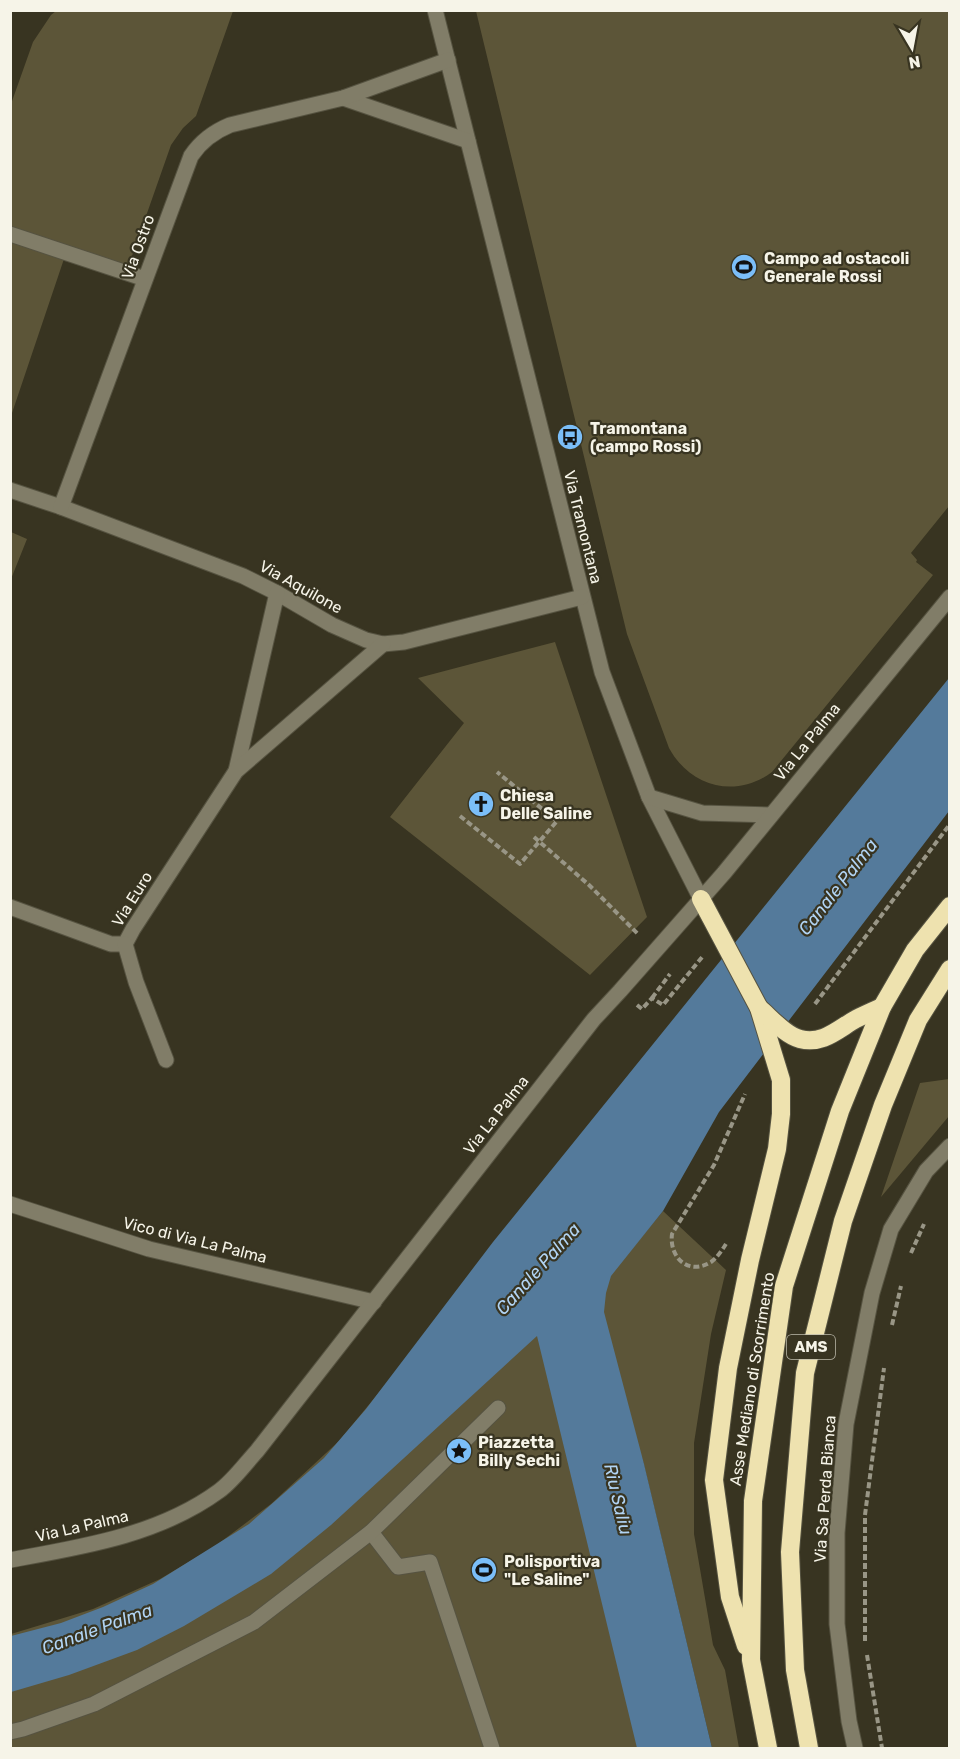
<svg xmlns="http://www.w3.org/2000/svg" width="960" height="1759" font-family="Rubik,sans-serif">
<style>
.green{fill:#5c5538}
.water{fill:#547a9b}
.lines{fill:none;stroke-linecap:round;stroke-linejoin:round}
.minor-casing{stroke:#565341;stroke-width:17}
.highway-casing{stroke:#565341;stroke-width:20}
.path{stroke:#999686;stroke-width:4;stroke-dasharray:6 3;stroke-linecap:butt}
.minor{stroke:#817d68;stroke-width:15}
.highway{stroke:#eee2af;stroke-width:18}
.labels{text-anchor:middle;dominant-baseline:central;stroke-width:4.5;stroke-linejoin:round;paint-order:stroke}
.shield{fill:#383421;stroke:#bdbaac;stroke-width:1.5}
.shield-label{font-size:15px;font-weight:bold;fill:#f6f4e8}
.street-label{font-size:16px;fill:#f6f4e8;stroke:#383421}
.poi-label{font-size:16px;font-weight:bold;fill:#f6f4e8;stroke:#383421;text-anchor:start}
.water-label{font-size:18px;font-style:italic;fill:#b1d4f4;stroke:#383421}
</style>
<rect width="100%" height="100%" fill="#383421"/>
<!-- green -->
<g class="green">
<path d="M56,11H233L196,116L183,128L171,145L126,273L66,253L11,416V104L33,42L51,15Z"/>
<path d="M476,11H949V506L911,553L917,560L916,562L933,575L772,772C736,799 690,787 669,748L627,634Z"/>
<path d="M11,532L27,539L11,579Z"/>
<path d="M555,642L647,917L590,975L390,817L464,723L418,678Z"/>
<path d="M949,1079V1116L881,1197L920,1083Z"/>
<path d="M663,1211L726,1270L711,1334L694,1443V1534L713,1645L725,1670L739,1748H712L642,1457L697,1748H11V1634L93,1609L160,1579L214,1547L271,1504L339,1441L432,1328L617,1267Z"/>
</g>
<!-- water -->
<path class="water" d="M949,678V811L719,1112L663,1211L611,1276L606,1293L604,1312L644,1464L712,1748H637L537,1336L331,1525L271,1574L184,1626L137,1650L69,1675L11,1692V1636L61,1623L103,1607L153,1584L249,1524L324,1458L366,1409L493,1242Z"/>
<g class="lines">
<!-- minor casing -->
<g class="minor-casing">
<g id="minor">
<path d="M435,10L602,672L649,797L701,899"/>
<path d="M343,98L468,141"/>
<path d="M10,234L145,279"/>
<path d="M10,490L61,507L243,576L277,593L332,625L366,640L383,644L404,642L582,597"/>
<path d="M61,507L191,156C201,141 213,132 230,125L343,98L448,60"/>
<path d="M236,771L277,593"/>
<path d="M649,797L702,813L771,815"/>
<path d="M10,907L111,944H125L133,929L236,771L383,644"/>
<path d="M125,944L136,982L166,1060"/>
<path d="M10,1204L149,1249L374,1302"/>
<path d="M371,1532L398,1567L430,1562L492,1748"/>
<path d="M10,1560C82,1547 159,1535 219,1491C233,1481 245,1464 257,1451L594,1019L620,991L724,873L950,597"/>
<path d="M10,1732L23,1729L94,1704L254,1622L371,1532L498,1408"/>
<path d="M855,1748L849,1721L837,1624V1533L846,1424L872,1293L891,1229L926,1171L950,1146"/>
</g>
</g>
<!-- highway casing -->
<g class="highway-casing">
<g id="highway">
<path d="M701,899L759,1008L781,1080V1114L777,1149L750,1260L728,1368L714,1480L730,1597L746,1646"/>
<path d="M759,1008C771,1018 785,1035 800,1039C823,1045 838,1029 856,1019C864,1015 873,1011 882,1007"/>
<path d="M768,1748L751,1660L753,1501L784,1286L840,1111L882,1007L915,950L950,906"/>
<path d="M809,1748L795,1670L790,1552L805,1373L843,1221L883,1105L918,1020L950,969"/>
</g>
</g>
<!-- path -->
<g class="path">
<path d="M460,816L520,864L557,821L497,772"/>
<path d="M534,837L589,885L639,935"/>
<path d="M652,998L670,974"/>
<path d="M815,1004L950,824"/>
<path d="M637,1005L642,1009L652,998L663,1005L703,956"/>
<path d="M726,1244C722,1250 717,1258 711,1262C688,1276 669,1257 672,1234L714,1165L745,1094"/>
<path d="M911,1253L924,1224"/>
<path d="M892,1325L901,1286"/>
<path d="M865,1641V1515L884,1368"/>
<path d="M867,1655L882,1748"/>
</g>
<!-- minor -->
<use href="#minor" class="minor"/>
<!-- highway -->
<use href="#highway" class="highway"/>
</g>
<!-- icons -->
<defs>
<g id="stadium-disc" transform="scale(1.35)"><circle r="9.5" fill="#7bbef8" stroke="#383421"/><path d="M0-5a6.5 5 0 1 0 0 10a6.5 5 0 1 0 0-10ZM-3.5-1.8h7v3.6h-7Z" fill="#111"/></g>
<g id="bus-disc" transform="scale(1.35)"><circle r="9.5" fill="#7bbef8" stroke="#383421"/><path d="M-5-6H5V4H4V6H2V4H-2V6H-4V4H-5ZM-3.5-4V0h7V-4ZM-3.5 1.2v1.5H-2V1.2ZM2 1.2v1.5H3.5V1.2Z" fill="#111"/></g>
<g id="church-disc" transform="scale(1.35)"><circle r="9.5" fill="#7bbef8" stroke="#383421"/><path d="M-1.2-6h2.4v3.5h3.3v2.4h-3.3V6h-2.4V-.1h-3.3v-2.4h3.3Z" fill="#111"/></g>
<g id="sight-disc" transform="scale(1.35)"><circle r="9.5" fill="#7bbef8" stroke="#383421"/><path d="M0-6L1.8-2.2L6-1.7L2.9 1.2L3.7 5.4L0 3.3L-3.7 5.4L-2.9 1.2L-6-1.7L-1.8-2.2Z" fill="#111"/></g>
</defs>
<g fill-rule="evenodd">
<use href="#stadium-disc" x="744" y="267"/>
<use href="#bus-disc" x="570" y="437"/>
<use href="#church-disc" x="481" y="804"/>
<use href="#sight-disc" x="459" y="1451"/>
<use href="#stadium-disc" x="484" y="1570"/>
</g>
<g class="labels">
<!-- shield labels -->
<rect class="shield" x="787" y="1335" width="48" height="24" rx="4.5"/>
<g class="shield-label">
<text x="811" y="1347">AMS</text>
</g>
<!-- street labels -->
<g class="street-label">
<text transform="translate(138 247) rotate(-70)">Via Ostro</text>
<text transform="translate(583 527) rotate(76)">Via Tramontana</text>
<text transform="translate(301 587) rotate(29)">Via Aquilone</text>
<text transform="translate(807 742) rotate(-51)">Via La Palma</text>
<text transform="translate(132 899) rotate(-58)">Via Euro</text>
<text transform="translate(496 1115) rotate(-52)">Via La Palma</text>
<text transform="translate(195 1240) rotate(14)">Vico di Via La Palma</text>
<text transform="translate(752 1379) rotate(-81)">Asse Mediano di Scorrimento</text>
<text transform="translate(825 1489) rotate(-86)">Via Sa Perda Bianca</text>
<text transform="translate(82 1526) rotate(-13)">Via La Palma</text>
</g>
<!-- poi labels -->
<g class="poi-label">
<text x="764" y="258">Campo ad ostacoli<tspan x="764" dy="18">Generale Rossi</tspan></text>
<text x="590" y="428">Tramontana<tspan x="590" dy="18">(campo Rossi)</tspan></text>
<text x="500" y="795">Chiesa<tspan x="500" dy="18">Delle Saline</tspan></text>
<text x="478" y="1442">Piazzetta<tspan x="478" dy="18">Billy Sechi</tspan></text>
<text x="504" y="1561">Polisportiva<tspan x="504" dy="18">"Le Saline"</tspan></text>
</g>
<!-- water labels -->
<g class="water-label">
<text transform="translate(838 887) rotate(-52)">Canale Palma</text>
<text transform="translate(538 1269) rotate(-48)">Canale Palma</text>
<text transform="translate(618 1499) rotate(77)">Riu Saliu</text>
<text transform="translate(97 1629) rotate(-20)">Canale Palma</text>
</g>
</g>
<!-- border -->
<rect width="960" height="1759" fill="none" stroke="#f6f4e8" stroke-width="24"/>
<!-- north arrow -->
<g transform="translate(912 48) rotate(170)" stroke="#383421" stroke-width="4.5" paint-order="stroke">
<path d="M0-4.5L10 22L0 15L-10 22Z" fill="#f6f4e8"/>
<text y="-9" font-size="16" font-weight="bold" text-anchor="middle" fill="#f6f4e8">N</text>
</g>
</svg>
